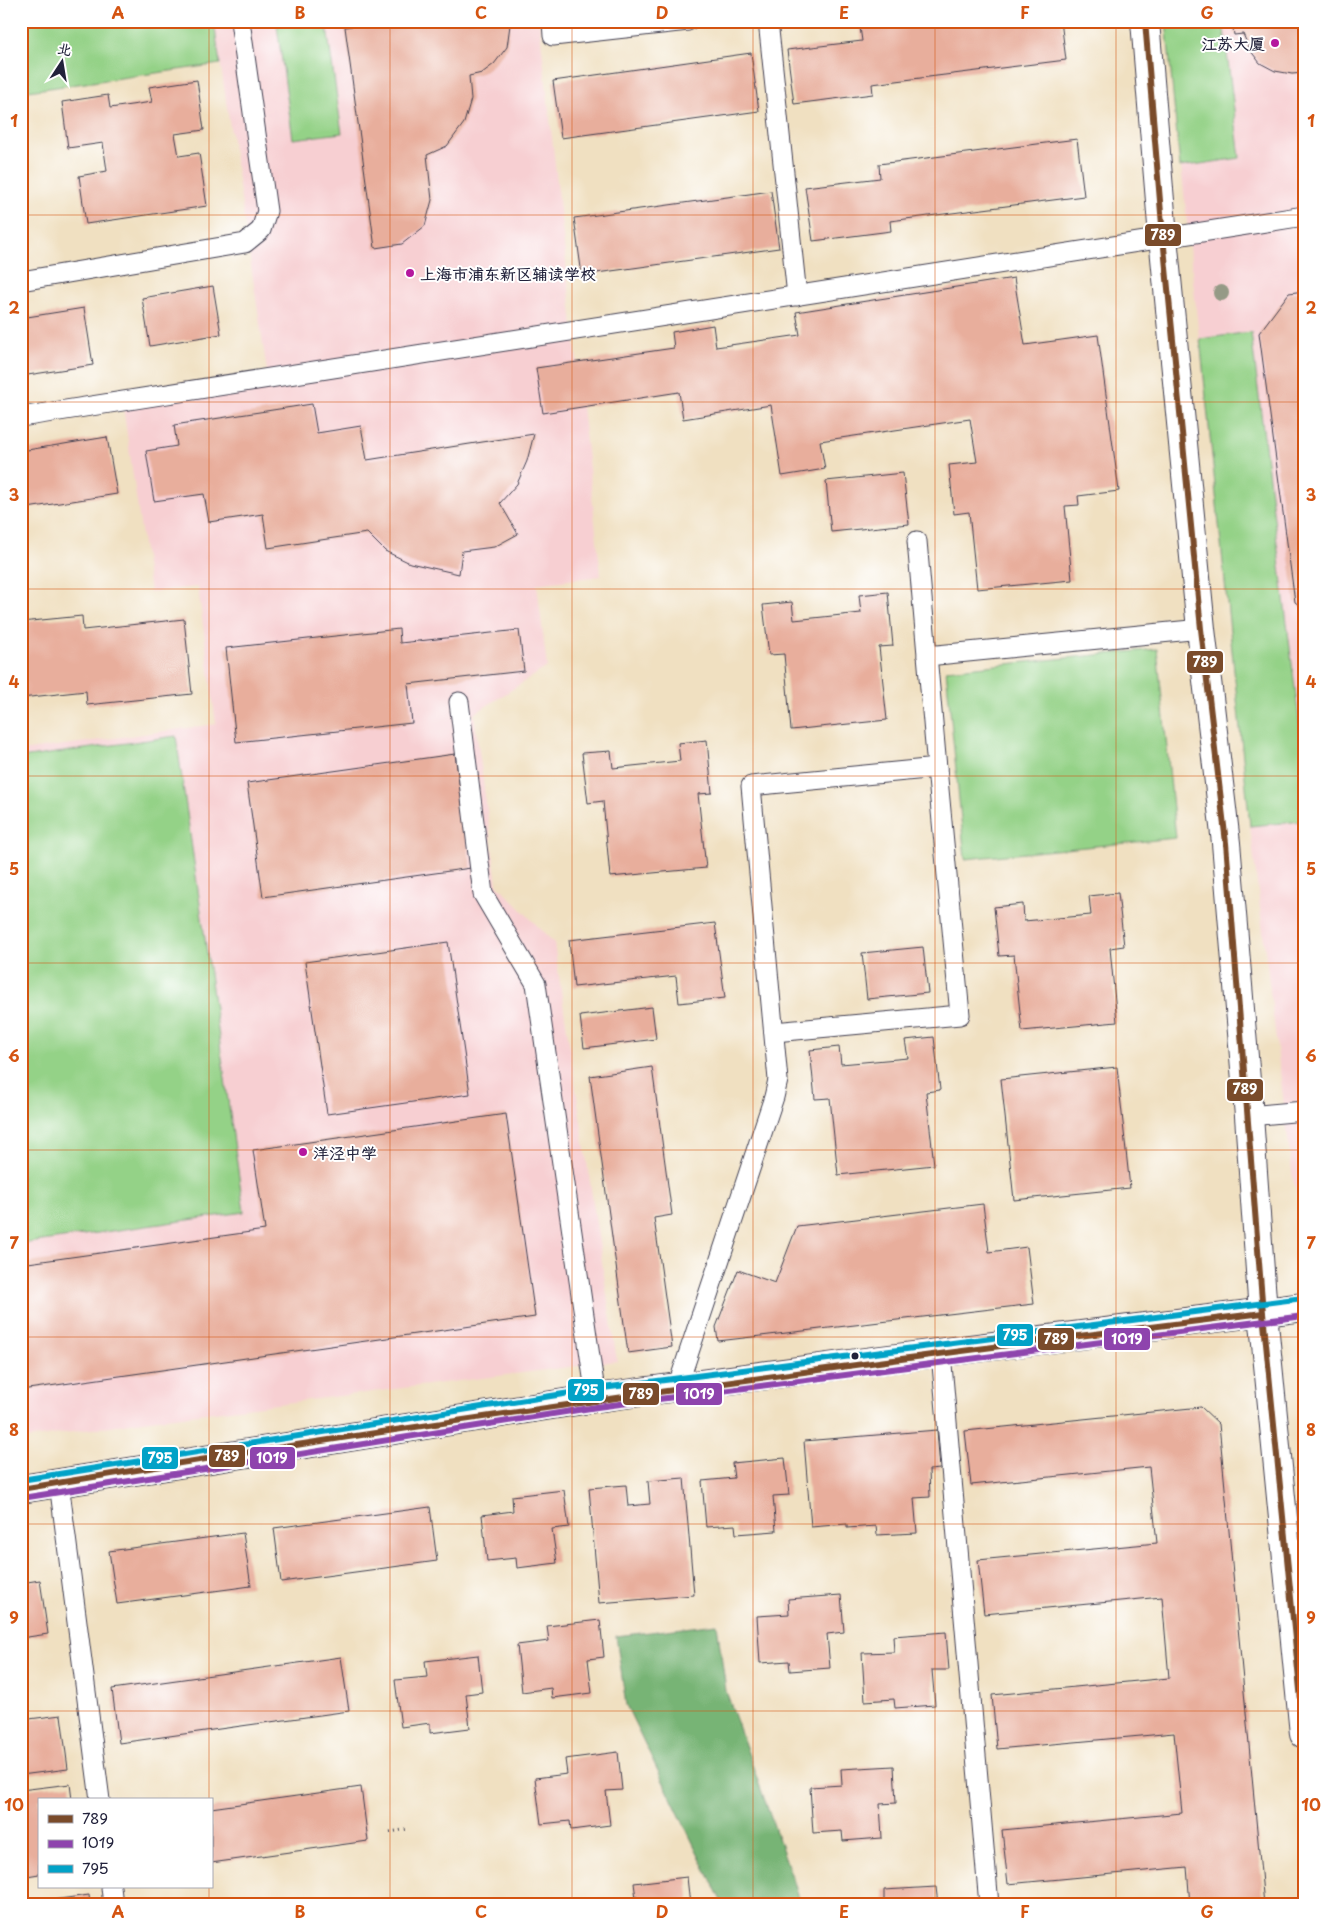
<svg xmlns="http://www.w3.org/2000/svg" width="1325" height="1926" font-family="'Playpen Sans','LXGW WenKai TC',sans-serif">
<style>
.built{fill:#f7cfd2}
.green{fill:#94d287;stroke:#5b7a61}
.forest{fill:#77b474;stroke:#4c6b58}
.building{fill:#e8ae9c}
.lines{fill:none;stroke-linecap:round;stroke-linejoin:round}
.service-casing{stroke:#413e4f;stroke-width:21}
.tertiary-casing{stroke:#413e4f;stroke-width:30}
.path{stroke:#413e4f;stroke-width:3;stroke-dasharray:1 4;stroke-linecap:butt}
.service{stroke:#fff;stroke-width:19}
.tertiary{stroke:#fff;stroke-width:28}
.bus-1-casing{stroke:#fff;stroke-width:10}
.bus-2-casing{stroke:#fff;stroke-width:10}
.bus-3-casing{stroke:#fff;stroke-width:10}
.bus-1{stroke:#7a4b2a;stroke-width:6}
.bus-2{stroke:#8e44ad;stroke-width:6}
.bus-3{stroke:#02a2c7;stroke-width:6}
.tree{fill:#959a86}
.grid{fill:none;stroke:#d45411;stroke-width:1;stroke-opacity:0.55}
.poi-dot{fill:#b5179e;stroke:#fff;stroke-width:2}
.bus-dot{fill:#22223b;stroke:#fff;stroke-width:2}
.labels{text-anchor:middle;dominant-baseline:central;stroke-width:4;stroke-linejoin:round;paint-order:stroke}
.poi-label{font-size:16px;font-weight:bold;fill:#22223b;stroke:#fff;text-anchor:start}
.line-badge{stroke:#fff;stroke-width:2}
.badge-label{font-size:14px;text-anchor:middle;font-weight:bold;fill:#fff}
.neatline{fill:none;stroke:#d45411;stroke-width:2}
.grid-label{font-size:16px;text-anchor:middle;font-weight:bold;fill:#d45411}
</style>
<rect width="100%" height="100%" fill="#fff"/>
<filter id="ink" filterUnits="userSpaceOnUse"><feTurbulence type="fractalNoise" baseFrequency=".02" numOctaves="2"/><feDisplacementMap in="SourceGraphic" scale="10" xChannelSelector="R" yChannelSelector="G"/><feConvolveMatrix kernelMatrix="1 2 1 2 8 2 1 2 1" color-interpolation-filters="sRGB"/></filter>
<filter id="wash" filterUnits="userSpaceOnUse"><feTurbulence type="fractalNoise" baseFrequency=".0096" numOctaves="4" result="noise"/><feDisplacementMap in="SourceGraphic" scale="20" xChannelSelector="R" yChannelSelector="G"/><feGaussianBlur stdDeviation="1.12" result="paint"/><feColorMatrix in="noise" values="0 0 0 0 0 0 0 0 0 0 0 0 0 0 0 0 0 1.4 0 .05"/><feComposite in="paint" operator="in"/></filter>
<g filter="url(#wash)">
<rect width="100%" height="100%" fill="#f0e0c1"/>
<!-- built -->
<g class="built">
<path d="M214,21H539L601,576L537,584L547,667L474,714L497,884L554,943L617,1361L143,1421L21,1440V751L216,724L198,587L150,592L122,400L268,378Z"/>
<path d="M1166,21H1304V1223L1293,1180L1250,826Z"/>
</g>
<!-- green -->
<g class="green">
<path d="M21,21H214L220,64L21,92Z"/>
<path d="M308,21H326L342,133L293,139L277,26Z"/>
<path d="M1166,21H1223L1240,158L1180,167Z"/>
<path d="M1251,332L1304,761V821L1250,826L1200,339Z"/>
<path d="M1157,649L1176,838L965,859L946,670Z"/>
<path d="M176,736L244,1212L21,1244V758Z"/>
</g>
<!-- forest -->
<path class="forest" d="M717,1624L726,1691L802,1905H723L626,1705L616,1636Z"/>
<g id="blocks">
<!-- building -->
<g class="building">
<path d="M387,21H510V25L507,47L494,64L482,73L469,76L471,99L464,123L447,146L427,155L432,200L425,226L402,244L375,248L345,27Z"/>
<path d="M909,21H1061L1066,60L872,84L873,94L794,104L787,50L862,41L860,27Z"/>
<path d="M1232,21H1304V73L1292,74L1275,71L1260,63L1250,50L1243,34L1234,35Z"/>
<path d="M751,53L759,111L561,138L553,81Z"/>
<path d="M197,80L204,130L175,134L179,156L199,153L207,206L86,224L79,176L107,171L103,143L68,148L62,102L108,95L110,108L152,102L149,87Z"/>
<path d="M1077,139L1084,196L890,221L891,231L813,241L805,187L880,178L879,164Z"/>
<path d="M771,191L779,248L582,275L574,218Z"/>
<path d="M1014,278L1025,345L1098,335L1119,491L1078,496L1079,505L1065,506L1072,580L977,589L969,512L954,514L949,465L977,462L970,419L820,441L825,469L782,476L771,405L683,419L679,392L543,413L536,368L674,348L672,332L713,325L716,347L800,335L796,312Z"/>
<path d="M213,286L221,334L150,346L142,298Z"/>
<path d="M1304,291V609L1295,602L1259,333L1289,293Z"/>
<path d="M84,308L93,365L21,376V318Z"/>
<path d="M312,404L317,433L361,426L367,460L534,434L527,461L517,484L500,503L518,534L494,547L462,551L459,574L410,563L385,551L367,533L268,548L263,514L209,522L204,494L154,501L146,451L177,446L174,425Z"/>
<path d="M107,437L117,494L21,509V451Z"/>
<path d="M903,473L909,524L831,532L826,481Z"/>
<path d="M888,592L893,646L879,647L887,720L791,730L784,654L769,655L763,605L792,602L794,620L861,613L859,595Z"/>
<path d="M82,616L83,630L184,619L192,694L87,705L86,691L21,698V622Z"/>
<path d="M399,629L400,643L519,630L524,671L408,684L412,723L236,742L226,648Z"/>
<path d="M707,740L712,793L698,794L706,868L610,877L603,801L588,803L582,753L611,751L613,768L680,761L678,743Z"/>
<path d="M455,754L471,868L263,897L247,783Z"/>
<path d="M1118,893L1124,946L1110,948L1117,1022L1022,1031L1014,955L999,956L994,907L1023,904L1024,921L1091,915L1089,896Z"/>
<path d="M715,923L725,998L679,1003L676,976L574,987L569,940Z"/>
<path d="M448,942L470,1094L327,1114L305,962Z"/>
<path d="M923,947L928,993L867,999L862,953Z"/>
<path d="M652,1007L656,1039L584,1048L580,1016Z"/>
<path d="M934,1037L940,1090L926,1092L934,1165L838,1175L830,1098L815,1099L810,1050L839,1047L841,1064L908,1058L905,1040Z"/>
<path d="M652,1067L672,1215L654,1218L672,1347L628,1353L590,1076Z"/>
<path d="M1117,1067L1130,1188L1014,1200L1001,1079Z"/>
<path d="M506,1114L535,1317L21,1390V1264L265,1230L253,1150Z"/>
<path d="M983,1204L989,1252L1027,1247L1034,1304L718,1341L716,1327L738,1270L775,1283L797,1226Z"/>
<path d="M1201,1407L1219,1424L1264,1905H1190L1187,1867L1008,1884L1002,1830L1182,1813L1174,1733L997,1749L992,1695L1169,1678L1162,1597L984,1614L978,1560L1157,1543L1149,1467L971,1485L965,1431Z"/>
<path d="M937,1430L940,1469L929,1470L930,1497L914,1498L917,1533L877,1535L876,1526L847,1528V1524L811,1527L804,1441Z"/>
<path d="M785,1458L789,1495L773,1496L776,1531L736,1534L735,1525L706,1527L702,1481L734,1478L732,1463Z"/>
<path d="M684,1478L694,1595L599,1603L589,1488L626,1485L628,1506L650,1504L648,1481Z"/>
<path d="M564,1490L569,1527L552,1529L557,1563L517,1568L516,1558L487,1561L482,1515L513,1511L512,1496Z"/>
<path d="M430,1507L437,1561L281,1582L274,1528Z"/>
<path d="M243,1533L251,1586L117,1604L109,1551Z"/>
<path d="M40,1580L48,1634L21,1638V1583Z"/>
<path d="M841,1595L844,1632L827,1634L830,1668L790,1671L789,1661L760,1663L757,1616L789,1614L788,1599Z"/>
<path d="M600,1620L604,1657L588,1659L592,1693L552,1698L551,1688L522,1692L517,1645L549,1641L547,1626Z"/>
<path d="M946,1632L949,1670H932L935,1705L895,1708L894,1699L865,1701L862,1653L894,1652L893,1636Z"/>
<path d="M478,1655L482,1692L466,1694L470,1728L430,1733V1723L401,1727L395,1680L427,1677L425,1661Z"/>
<path d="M341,1657L349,1711L119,1743L112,1689Z"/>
<path d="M61,1715L68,1769L21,1775V1720Z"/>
<path d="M618,1752L622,1790L606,1791L610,1825L571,1830L570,1821L541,1824L535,1778L567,1774L565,1759Z"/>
<path d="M894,1766L896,1803L880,1804L882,1838L843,1841L842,1831L813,1833L810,1787L842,1785L841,1769Z"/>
<path d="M70,1784L72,1800H39V1874L21,1877V1790Z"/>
<path d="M361,1787L368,1841L211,1863V1808Z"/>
<path d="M687,1877L690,1905H604V1902L636,1898L634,1883Z"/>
<path d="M936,1887L938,1905H884V1890Z"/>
<path d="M89,1895L90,1905H22V1904Z"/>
</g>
</g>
</g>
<g filter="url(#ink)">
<use href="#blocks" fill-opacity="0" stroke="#413e4f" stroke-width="1"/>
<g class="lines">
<!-- service casing -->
<g class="service-casing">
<g id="service">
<path d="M552,21L553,36L688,21"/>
<path d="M768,21L797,296"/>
<path d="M21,281L245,243L261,230L267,211L240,21"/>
<path d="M21,417L1304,216"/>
<path d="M927,656L1201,629"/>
<path d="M459,702L483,894L536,984L596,1398"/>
<path d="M774,1032L960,1015L937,768"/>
<path d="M1249,1116L1304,1111"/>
<path d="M941,1353L989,1905"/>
<path d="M677,1388L774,1097L778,1080L751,786L937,768L917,541"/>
<path d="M59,1483L100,1800"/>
<path d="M111,1887L113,1905"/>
</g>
</g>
<!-- tertiary casing -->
<g class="tertiary-casing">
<g id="tertiary">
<path d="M1145,21L1163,237L1201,629L1226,843L1249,1116L1263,1313L1304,1734"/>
<path d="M21,1489L596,1398L857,1363L1304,1307"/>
</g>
</g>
<!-- path -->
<path class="path" d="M390,1832L408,1829"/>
<!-- service -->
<use href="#service" class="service"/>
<!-- tertiary -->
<use href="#tertiary" class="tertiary"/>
<!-- bus-1 casing -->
<g class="bus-1-casing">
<g id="bus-1">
<path d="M1145,21L1163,237L1201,629L1226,843L1263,1313L1304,1731"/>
<path d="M21,1489C434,1420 848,1364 1263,1313"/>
</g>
</g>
<!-- bus-2 casing -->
<g class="bus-2-casing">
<path id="bus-2" d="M22,1498L597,1407L1304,1316"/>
</g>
<!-- bus-3 casing -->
<g class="bus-3-casing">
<path id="bus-3" d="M21,1480L595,1389L1303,1298"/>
</g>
<!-- bus-1 -->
<use href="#bus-1" class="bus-1"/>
<!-- bus-2 -->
<use href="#bus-2" class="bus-2"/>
<!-- bus-3 -->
<use href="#bus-3" class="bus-3"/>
</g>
<!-- trees -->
<circle class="tree" cx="1221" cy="293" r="8"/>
</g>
<!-- grid -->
<path class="grid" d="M209,21V1800M390,21V1905M572,21V1905M753,21V1905M935,21V1905M1116,21V1905M21,215H1304M21,402H1304M21,589H1304M21,776H1304M21,963H1304M21,1150H1304M21,1337H1304M21,1524H1304M21,1711H1304M209,1887V1905"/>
<!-- markers -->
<g class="poi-dot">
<circle cx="1275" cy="43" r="5"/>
<circle cx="410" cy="273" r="5"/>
<circle cx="303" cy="1152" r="5"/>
</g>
<circle class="bus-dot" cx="855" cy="1356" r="4.5"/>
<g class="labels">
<!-- poi labels -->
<g class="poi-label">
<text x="1265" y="43" text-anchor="end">江苏大厦</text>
<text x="420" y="273">上海市浦东新区辅读学校</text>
<text x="313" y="1152">洋泾中学</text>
</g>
</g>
<g class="line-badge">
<rect x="1144" y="223" width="38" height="24" rx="5" fill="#7a4b2a"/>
<rect x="1186" y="650" width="38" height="24" rx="5" fill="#7a4b2a"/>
<rect x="1226" y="1078" width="38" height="24" rx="5" fill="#7a4b2a"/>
<rect x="996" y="1323" width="38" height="24" rx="5" fill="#02a2c7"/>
<rect x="1103" y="1327" width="48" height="24" rx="5" fill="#8e44ad"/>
<rect x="1037" y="1327" width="38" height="24" rx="5" fill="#7a4b2a"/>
<rect x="567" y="1378" width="38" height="24" rx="5" fill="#02a2c7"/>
<rect x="675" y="1382" width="48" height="24" rx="5" fill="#8e44ad"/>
<rect x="622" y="1382" width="38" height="24" rx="5" fill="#7a4b2a"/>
<rect x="208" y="1444" width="38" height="24" rx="5" fill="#7a4b2a"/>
<rect x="141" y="1446" width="38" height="24" rx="5" fill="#02a2c7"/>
<rect x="249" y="1446" width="47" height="24" rx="5" fill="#8e44ad"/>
</g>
<g class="badge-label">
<text x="1163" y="240">789</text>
<text x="1205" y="667">789</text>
<text x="1245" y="1094">789</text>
<text x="1015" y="1340">795</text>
<text x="1127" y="1344">1019</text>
<text x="1056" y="1344">789</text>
<text x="586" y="1395">795</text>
<text x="699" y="1399">1019</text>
<text x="641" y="1399">789</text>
<text x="227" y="1461">789</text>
<text x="160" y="1463">795</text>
<text x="272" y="1463">1019</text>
</g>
<!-- margin -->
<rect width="1325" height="1926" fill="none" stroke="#fff" stroke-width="55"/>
<!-- legend -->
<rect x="38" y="1798" width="175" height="90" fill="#ffffff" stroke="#a7a7b1"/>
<rect x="48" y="1815" width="25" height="8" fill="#7a4b2a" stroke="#a7a7b1"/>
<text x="82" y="1824" font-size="15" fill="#22223b">789</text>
<rect x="48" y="1840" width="25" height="8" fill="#8e44ad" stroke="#a7a7b1"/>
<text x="82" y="1848" font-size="15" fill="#22223b">1019</text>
<rect x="48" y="1865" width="25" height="8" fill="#02a2c7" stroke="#a7a7b1"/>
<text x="82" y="1874" font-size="15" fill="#22223b">795</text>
<!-- north arrow -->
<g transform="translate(62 62) rotate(12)" stroke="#ffffff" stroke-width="4" paint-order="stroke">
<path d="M0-4L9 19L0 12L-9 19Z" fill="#22223b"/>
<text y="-8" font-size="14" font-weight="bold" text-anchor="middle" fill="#22223b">北</text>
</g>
<rect x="28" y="28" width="1270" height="1870" class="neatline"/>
<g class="grid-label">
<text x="118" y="19">A</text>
<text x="300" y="19">B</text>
<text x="481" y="19">C</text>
<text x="662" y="19">D</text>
<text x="844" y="19">E</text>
<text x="1025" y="19">F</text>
<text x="1207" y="19">G</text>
<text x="14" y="127">1</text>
<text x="1311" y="127">1</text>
<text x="14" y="314">2</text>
<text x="1311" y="314">2</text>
<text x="14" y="501">3</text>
<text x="1311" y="501">3</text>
<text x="14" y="688">4</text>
<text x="1311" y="688">4</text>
<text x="14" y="875">5</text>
<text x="1311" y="875">5</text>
<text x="14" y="1062">6</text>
<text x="1311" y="1062">6</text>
<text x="14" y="1249">7</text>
<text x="1311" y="1249">7</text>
<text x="14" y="1436">8</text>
<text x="1311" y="1436">8</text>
<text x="14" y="1624">9</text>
<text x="1311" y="1624">9</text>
<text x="14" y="1811">10</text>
<text x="1311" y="1811">10</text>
<text x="118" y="1918">A</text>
<text x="300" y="1918">B</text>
<text x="481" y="1918">C</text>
<text x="662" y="1918">D</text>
<text x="844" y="1918">E</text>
<text x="1025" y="1918">F</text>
<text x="1207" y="1918">G</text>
</g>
</svg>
